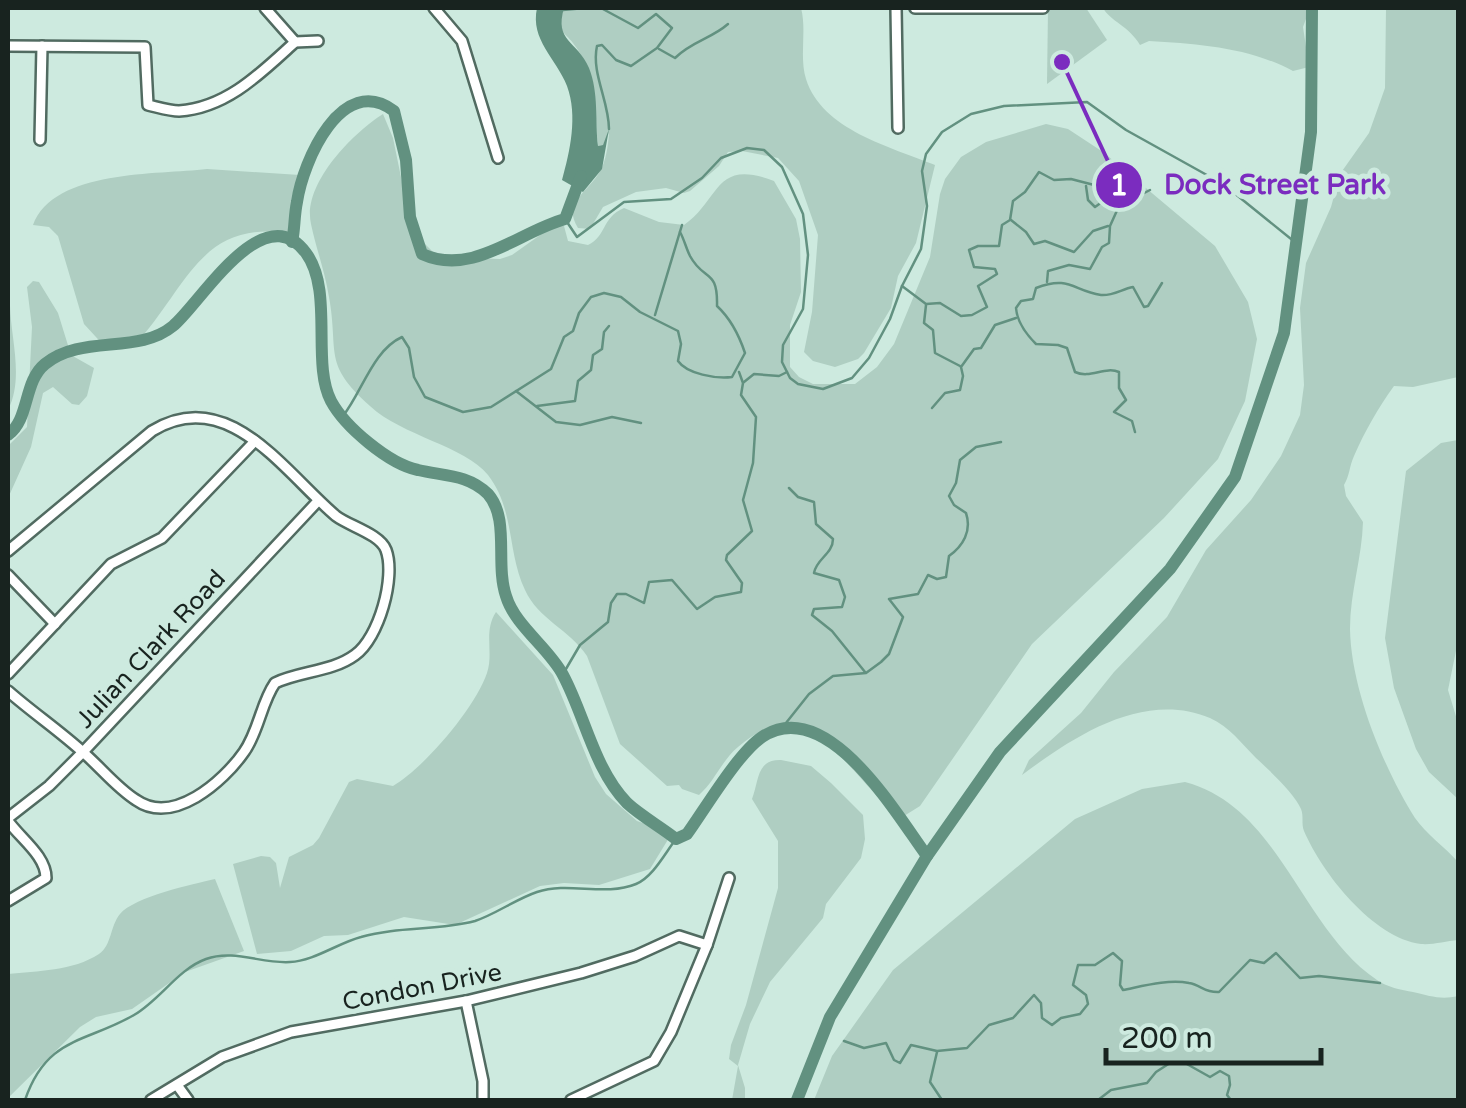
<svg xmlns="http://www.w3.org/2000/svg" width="1466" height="1108" font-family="'Varela Round',sans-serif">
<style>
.green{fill:#afcec2}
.water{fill:#629180}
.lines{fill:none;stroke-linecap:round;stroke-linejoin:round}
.stream{stroke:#629180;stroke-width:2.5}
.river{stroke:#629180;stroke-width:12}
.minor-casing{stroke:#516b61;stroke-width:14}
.minor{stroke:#fff;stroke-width:9}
.labels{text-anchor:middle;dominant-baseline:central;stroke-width:10;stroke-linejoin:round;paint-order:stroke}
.street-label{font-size:25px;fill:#18231f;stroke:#cdeadf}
.leader{fill:none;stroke:#7b2cbf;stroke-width:4}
.callout-dot{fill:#7b2cbf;stroke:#cdeadf;stroke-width:4}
.mark-label{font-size:30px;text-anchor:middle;font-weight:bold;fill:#fff}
.callout-label{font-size:28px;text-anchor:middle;font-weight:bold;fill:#7b2cbf;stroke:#cdeadf;stroke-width:10;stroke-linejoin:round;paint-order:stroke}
</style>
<rect width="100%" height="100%" fill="#cdeadf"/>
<!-- green -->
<g class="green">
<path d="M564,8H801C807,31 799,56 806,79C822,130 891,147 935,165L916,243L898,276L891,308L864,353L858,359L835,367L813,361L804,352L812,312L818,235L799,181L778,158L742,151L728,152L719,166L690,191L684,193L666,188L636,192L603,207L590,229L578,228C562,203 587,193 599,173C606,162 608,146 609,133L603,145L598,146C595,114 597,79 578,50C565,29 555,35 564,8Z"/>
<path d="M1048,8H1086L1107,40L1047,84Z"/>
<path d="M1103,8H1310L1303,27L1309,67L1293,71C1248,47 1198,44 1149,41L1140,45C1129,26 1110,21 1103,8Z"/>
<path d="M1386,8H1458V377L1413,387L1394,386C1378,408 1365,431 1354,456C1349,467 1350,475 1344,485L1346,496L1363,522C1362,558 1350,592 1350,629C1351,689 1383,767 1415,818C1426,834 1445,847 1458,862V940C1446,941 1433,945 1421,944C1373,938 1322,873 1304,831C1301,824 1304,816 1301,809C1295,794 1268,769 1256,758C1241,743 1230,727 1210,718C1143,690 1073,737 1022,775L1029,760L1081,713L1114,672L1167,617L1206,550L1251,500L1281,456L1300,415L1304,385L1300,308L1306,263L1331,207L1340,174L1369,133L1385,88Z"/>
<path d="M383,114L393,138L412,231L435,254L443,257L500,259L512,255L557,223L564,226L568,241L588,245C607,236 601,218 624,208L659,222L684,225C721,199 714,158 774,181L796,219L800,239L801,292L790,325V367L799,377L813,384H855L877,367L894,344L930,257L940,194L945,179L961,157L986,142L1046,124L1068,129L1103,152L1215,246L1248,302L1257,339L1245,401L1218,459L1164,518L1032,644L920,806L904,816L898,815C848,777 810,684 738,747C722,760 715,781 699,795L682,789L679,785L667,786L620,744L587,656C570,630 538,619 525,590C507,552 515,510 488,475C465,446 402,436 370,406C322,363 339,353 329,297C325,272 316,248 311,224C302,184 353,133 383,114Z"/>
<path d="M207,169L300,175L292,211L293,234C203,218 189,283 140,339L128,347L107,349L84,324L58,236L49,227L33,225C54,169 158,175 207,169Z"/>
<path d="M10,249C10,268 9,287 10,306C11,339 24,379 8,410Z"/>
<path d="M33,281L39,282L58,313L71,355L94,368L87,396L79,405L72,404L53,387L43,393L31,447L8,498V446L27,427L32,327L27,287Z"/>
<path d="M1458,440V641L1448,690L1458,723V799L1429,772L1416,749L1394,688L1385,638L1406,471L1441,443Z"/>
<path d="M496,612L553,675L595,777L606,794L637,821L672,833L650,869L599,885L564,883L540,886L455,925L404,917L348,935L324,936L291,951L257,954L233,864L261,856L270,857L276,863L280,888L289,857L313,845L319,838L349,782L357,779L393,786C425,767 475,708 487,673C494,652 483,632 496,612Z"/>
<path d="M781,760L811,766L831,783L863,815L865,839L861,858L826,904L823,918L770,982L750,1024L738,1065L745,1088V1100H732L738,1066L729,1059L731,1045L746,1005L778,888V841L752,799C759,782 756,759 781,760Z"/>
<path d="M1185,782C1280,807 1301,929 1377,980C1386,987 1402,990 1413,992C1430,996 1441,1000 1458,996V1100H814L832,1056L893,970L1075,819L1142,789Z"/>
<path d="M215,879L244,951L185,972L132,1009L96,1017L80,1027L8,1098V974C37,971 73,971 99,954C112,945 110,926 120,914C134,897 193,884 215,879Z"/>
</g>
<!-- water -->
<path class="water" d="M537,8H564C554,42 577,40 589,68C599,93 595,121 598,146L603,145L609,129L602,169L583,192L562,180C570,151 578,116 567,86C556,58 530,40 537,8Z"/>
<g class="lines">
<!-- stream -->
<g class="stream">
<path d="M601,8L638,28L656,14L672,28L657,48L631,66L616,60L602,45L597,46C591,73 609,101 609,129"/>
<path d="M563,10L585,8"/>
<path d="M659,49L675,58C692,41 711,39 728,24"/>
<path d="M1086,186L1088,200L1095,207L1102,202L1119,206L1150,190"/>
<path d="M565,219L577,237L624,202L671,199L702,178L721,158L747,148L764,150L782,167L803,214L808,255L803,309L783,345L782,362L790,378L798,384L823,389L852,378L869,358L890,319L902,286L921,249L927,206L922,171L926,154L942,132L971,114L1004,106L1087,102L1126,130L1223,184L1296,243"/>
<path d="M1011,220L1026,232L1034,244L1045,241L1074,252L1093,231L1108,226"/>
<path d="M1047,282L1048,271L1069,265L1090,269L1102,247L1109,243L1110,226L1119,206"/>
<path d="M902,286L926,304L940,303L961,316L972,315L987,307L978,286L997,274L995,269L974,267L969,250L978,246H999L1002,225L1010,220L1013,201L1025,192L1039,172L1054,180L1071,179L1098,186L1107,182L1120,167"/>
<path d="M926,305L924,323L933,330L935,353L960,366"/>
<path d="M655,315L682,225"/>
<path d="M744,382L754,374L779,376L787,372"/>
<path d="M516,391L556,422L580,425L612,417L641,423"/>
<path d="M537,406L575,401L578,381L591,370L593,355L602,349L604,332L609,326"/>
<path d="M932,408L945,393L960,390L963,376L961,367L974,349L981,348L995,325L1016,318"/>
<path d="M343,416C362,392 373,350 402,337L409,348L414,377L425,397L463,412L491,407L551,369L564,337L573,331L579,313L591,297L604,293L621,297L640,312L678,331L681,344L678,361C687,374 716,379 732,377L745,353C739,335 731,319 717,306C718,268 704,282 690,256C686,248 684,239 680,232"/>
<path d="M1135,432L1132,421L1114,412L1126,400L1119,388V372C1105,366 1090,379 1075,372L1067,348L1058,345L1036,344C1026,334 1017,322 1016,308L1021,301L1033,299L1036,288C1070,275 1073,291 1101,295C1113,296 1122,289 1133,287L1144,307L1148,306L1162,283"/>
<path d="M789,488L798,497L814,502L816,524L833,539C833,554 816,559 814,573L839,580L845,597L842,607L814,609L812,615L832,631L865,672"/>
<path d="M563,674L580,645L608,622L611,603L617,594H626L644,603L649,582L672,580L697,609L715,597L741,592L742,583L726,560L727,555L752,531L743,500L753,463L756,417L741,395L743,383L739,372"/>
<path d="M782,728L809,694L833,676L866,673L881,662L889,654L903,617L889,599L918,594L928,575L937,579L946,577L949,556C963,546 972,531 966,513L954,505L949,496L956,483L960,460L976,447L1001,442"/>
<path d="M844,1041L864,1048L886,1043L894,1060L900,1063L911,1045L937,1051L967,1048L989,1025L1013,1018L1034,995L1041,1003L1042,1018L1052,1025L1061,1018L1080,1014L1088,1004L1086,995L1073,985L1078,965H1095L1113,953L1122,961L1120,985L1123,990C1143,986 1168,979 1189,983C1201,985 1205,993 1219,992L1250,960L1264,963L1276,953L1300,978L1319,976L1380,983"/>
<path d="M937,1052L930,1082L942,1100"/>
<path d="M25,1100C47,1036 86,1043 134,1015C160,1000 178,969 206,959C234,949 262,964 290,962C314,961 338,943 361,937C399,926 437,931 475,921C496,914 516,899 537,892C569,881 604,897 636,884C653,877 665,853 676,839"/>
<path d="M1098,1100L1111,1090L1147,1083L1156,1072L1170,1063H1185L1210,1077L1220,1071L1229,1076L1230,1085L1227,1095L1231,1100"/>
</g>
<!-- river -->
<g class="river">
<path d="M292,242C295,228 294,216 297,202C303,161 342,72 394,111L406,160L410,217L422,254C473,277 518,232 565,219L581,176"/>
<path d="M8,435C30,419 23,382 45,364C82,334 138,355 173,326C200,304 263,195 306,253C334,291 311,363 331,401C345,427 389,464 418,470C443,476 468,474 488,494C510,519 495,564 506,596C515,626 549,648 563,675C585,716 594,769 627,803C641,816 661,827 676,839L687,834C705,809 738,753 762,737C827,694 896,814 927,856"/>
<path d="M797,1100L830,1017L927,856L1000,752L1170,569L1235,477L1284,333L1311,132L1312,8"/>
</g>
<!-- minor casing -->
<g class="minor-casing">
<g id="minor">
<path d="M265,8L295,42L318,41"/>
<path d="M434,8L462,41L498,158"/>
<path d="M896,8L898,128"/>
<path d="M915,8H1043"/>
<path d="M8,46L145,47L148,105C157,107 170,111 179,111C227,108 262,72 295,42"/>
<path d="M40,140L42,46"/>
<path d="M8,551L152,431C228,384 284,472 336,516C349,526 380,534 386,550C396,577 379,638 355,655C332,672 300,671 275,683C261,703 259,731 244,752C223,782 173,826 136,800C117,788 102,769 85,754C60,731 33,713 8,691"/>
<path d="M8,575L55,624"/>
<path d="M8,674L111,564L162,538L255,441"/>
<path d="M8,818L49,786L83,752L318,501"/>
<path d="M8,821C21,839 46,856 46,878L8,901"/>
<path d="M466,1001L483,1081V1100"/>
<path d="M177,1085L188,1100"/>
<path d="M151,1100L222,1057L291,1032L466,1001L581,973L635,956L679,936L707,945"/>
<path d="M571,1100L654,1061L671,1032L707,945L729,878"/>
</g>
</g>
<!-- minor -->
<use href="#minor" class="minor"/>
</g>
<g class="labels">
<!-- street labels -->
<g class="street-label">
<text transform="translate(151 649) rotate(-47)">Julian Clark Road</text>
<text transform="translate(422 987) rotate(-11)">Condon Drive</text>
</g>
</g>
<!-- callouts -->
<path class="leader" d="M1062 62L1119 185"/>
<g class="callout-dot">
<circle cx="1062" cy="62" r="10"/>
<circle cx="1119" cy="185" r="25"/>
</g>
<g class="mark-label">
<text x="1119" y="195">1</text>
</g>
<g class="callout-label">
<text x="1275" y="194">Dock Street Park</text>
</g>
<!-- border -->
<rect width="1466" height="1108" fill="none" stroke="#18231f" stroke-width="20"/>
<!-- scale -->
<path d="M1106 1048v15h215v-15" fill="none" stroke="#18231f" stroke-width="5"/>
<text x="1121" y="1048" font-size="30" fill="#18231f" stroke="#cdeadf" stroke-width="8" paint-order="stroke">200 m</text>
</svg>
